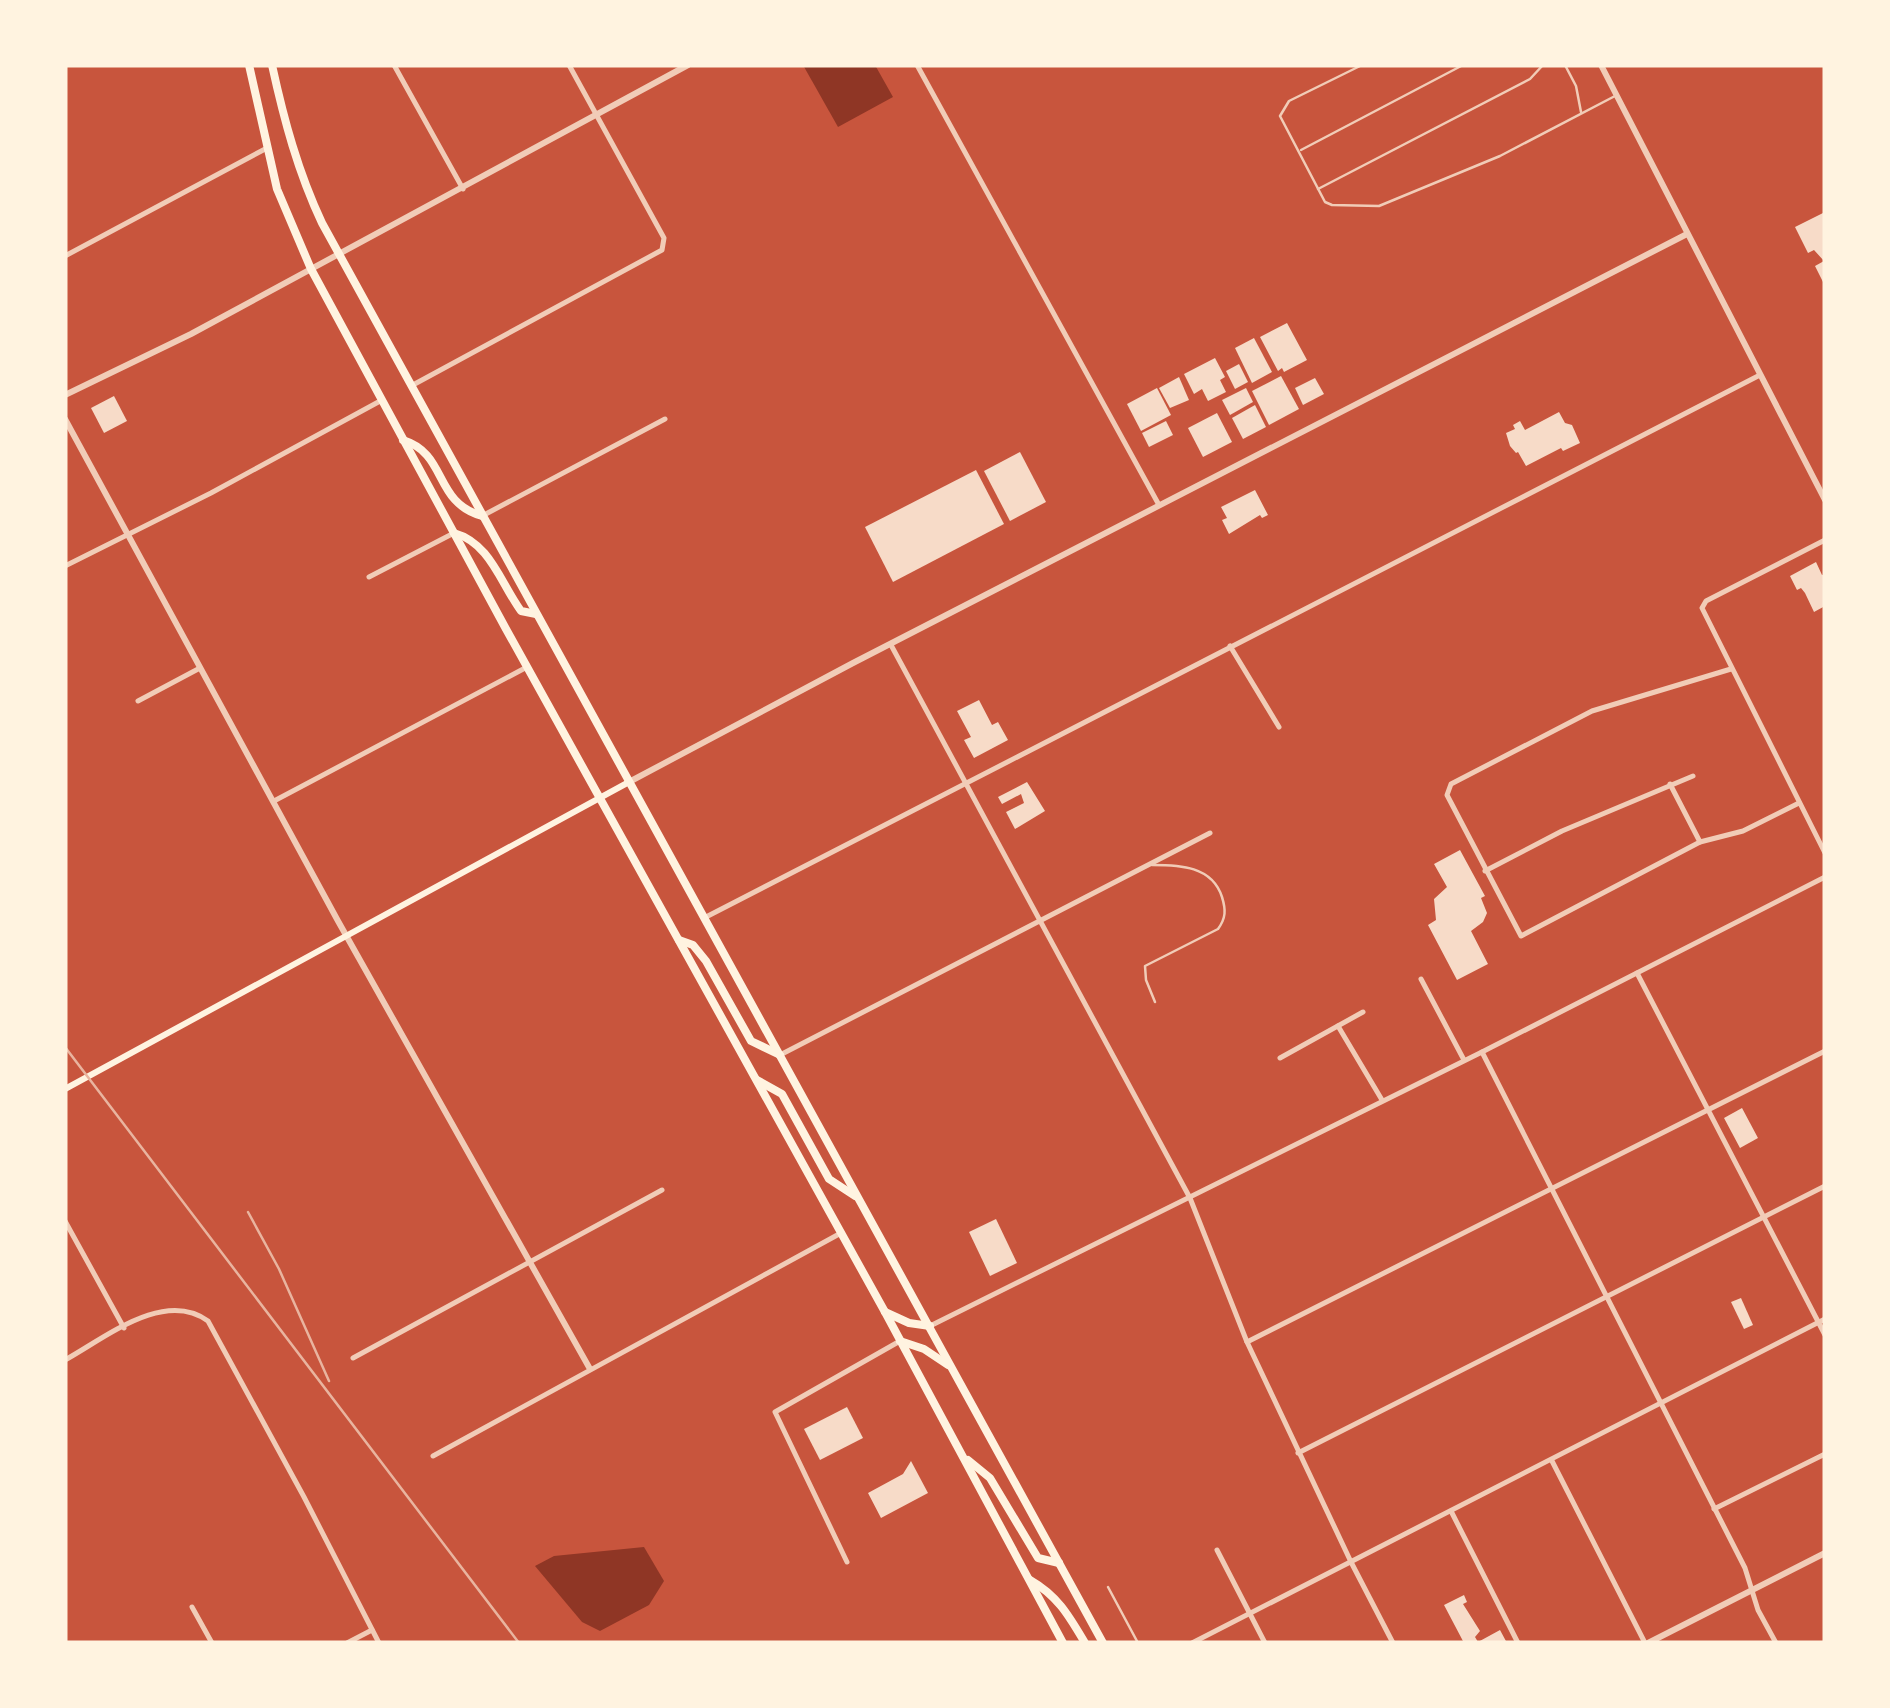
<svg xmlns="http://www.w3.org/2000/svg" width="1890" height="1708" font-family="Overpass,sans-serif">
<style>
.water{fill:#8f3625}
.building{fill:#f7dbc8}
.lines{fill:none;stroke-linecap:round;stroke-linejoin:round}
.service{stroke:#f1ccb7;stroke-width:2.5}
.minor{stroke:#f1ccb7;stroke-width:5}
.tertiary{stroke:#f1ccb7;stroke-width:6}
.secondary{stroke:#fff3e0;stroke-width:6}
.primary{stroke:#fff3e0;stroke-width:8}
.rail{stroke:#e9b49f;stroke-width:2.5}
</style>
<rect width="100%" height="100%" fill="#c8553d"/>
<!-- water -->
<g class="water">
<path d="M803,65H875L893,97L838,127Z"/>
<path d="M644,1547L664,1581L649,1605L600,1631L582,1622L535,1566L554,1556Z"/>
</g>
<!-- building -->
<g class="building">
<path d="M1825,212V286L1815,266L1824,261L1814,250L1808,253L1795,227Z"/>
<path d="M1287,323L1307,360L1284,372L1282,368L1278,371L1260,337Z"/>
<path d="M1254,338L1272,372L1252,383L1235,348Z"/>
<path d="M1215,358L1225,377L1220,380L1226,392L1208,401L1202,389L1194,394L1184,374Z"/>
<path d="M1239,364L1248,382L1235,389L1226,371Z"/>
<path d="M1281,376L1299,409L1269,425L1252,391Z"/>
<path d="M1179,377L1189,400L1170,408L1159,388Z"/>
<path d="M1315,378L1324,394L1303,405L1295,388Z"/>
<path d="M1157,388L1171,415L1141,431L1127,404Z"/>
<path d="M1246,388L1253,402L1230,415L1222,400Z"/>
<path d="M114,396L127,421L104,433L91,408Z"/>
<path d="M1255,405L1266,427L1243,439L1232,418Z"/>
<path d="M1559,412L1565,423L1572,425L1580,443L1563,451L1561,448L1526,466L1518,452L1516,453L1510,446L1506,433L1515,429L1513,425L1520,421L1525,430Z"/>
<path d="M1217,413L1232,442L1203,457L1188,428Z"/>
<path d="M1166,421L1173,435L1149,447L1142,433Z"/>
<path d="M1020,452L1046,502L1010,521L984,471Z"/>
<path d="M976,470L1004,524L893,582L865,527Z"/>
<path d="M1255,490L1268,515L1262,518L1260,515L1229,534L1222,520L1227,518L1221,507Z"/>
<path d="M1816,562L1822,575L1825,574V606L1814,612L1805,593L1801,588L1797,590L1790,576Z"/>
<path d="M979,700L992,725L998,722L1008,740L974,758L964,740L971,737L957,711Z"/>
<path d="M1027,782L1045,811L1015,829L1006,812L1024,803L1021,794L1002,804L998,797Z"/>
<path d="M1460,850L1485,896L1481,898L1487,913L1483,922L1471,931L1488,964L1457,980L1428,925L1436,920L1434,899L1447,887L1434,864Z"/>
<path d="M1742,1108L1758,1138L1740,1148L1724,1118Z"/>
<path d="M996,1219L1017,1263L990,1276L969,1232Z"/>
<path d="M1741,1298L1753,1325L1744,1329L1731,1302Z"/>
<path d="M847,1407L863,1438L820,1460L804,1429Z"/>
<path d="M911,1461L928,1493L881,1518L868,1493L903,1474Z"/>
<path d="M1464,1595L1467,1602L1463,1604L1480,1631L1475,1637L1478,1642L1500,1630L1507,1643H1464L1444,1605Z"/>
</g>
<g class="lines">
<!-- service -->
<g class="service">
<path d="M1362,65L1289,101L1280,116L1325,202L1332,205L1379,206L1500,156L1615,96"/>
<path d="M1565,65L1576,86L1581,112"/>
<path d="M1301,150L1463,65"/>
<path d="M1318,189L1530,79L1543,65"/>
<path d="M1152,865C1180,865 1212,866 1222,897C1226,910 1226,918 1218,929L1145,966L1146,980L1155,1002"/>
<path d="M1108,1587L1138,1643"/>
</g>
<!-- minor -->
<g class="minor">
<path d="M394,65L463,189"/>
<path d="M917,65L1159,505"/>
<path d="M65,256L267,148"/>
<path d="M411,386L662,250L664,238L569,65"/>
<path d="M482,516L665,419"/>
<path d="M1825,540L1706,601L1702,608L1825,853"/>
<path d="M65,566L211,493L382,400"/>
<path d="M369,577L454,533"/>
<path d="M891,645L1190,1198L1247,1342L1351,1562L1393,1643"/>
<path d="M1230,646L1279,727"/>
<path d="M1731,669L1592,711L1451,784L1447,795L1521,936L1700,842L1743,831L1799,803"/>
<path d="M138,701L200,668"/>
<path d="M1670,784L1700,842"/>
<path d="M274,801L527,667"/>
<path d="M1485,871L1562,831L1693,776"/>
<path d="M704,918L1760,375"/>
<path d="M1637,973L1825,1335"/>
<path d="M1421,979L1464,1060"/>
<path d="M1338,1026L1382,1100"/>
<path d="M1482,1052L1745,1568L1758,1610L1776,1643"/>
<path d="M780,1055L1210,833"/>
<path d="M1280,1058L1363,1012"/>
<path d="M65,1221L124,1328"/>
<path d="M930,1326L1482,1052L1825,877"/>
<path d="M1247,1342L1825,1051"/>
<path d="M353,1358L662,1190"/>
<path d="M65,1360C105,1338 164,1289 208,1321L304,1497L379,1643"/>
<path d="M1298,1453L1825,1186"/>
<path d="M433,1456L841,1233"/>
<path d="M1552,1461L1645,1643"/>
<path d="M1714,1509L1825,1454"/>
<path d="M1451,1511L1518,1643"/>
<path d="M1217,1550L1265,1643"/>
<path d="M847,1562L775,1412L900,1341"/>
<path d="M192,1607L212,1643"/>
<path d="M347,1643L372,1630"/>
<path d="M1192,1643L1825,1319"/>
</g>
<!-- tertiary -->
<g class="tertiary">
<path d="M1601,65L1825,500"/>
<path d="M65,395L191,334L688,65"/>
<path d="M65,419L338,921L590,1369"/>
<path d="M629,782L853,663L1687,234"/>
<path d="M1648,1643L1825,1553"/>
</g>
<!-- secondary -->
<path class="secondary" d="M65,1089L629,782"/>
<!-- primary -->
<g class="primary">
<path d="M249,65L277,189L311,269L506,629L885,1312L1063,1643"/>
<path d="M272,65C284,120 298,172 322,223L1103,1643"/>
<path d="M403,440C448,454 433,502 482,516"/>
<path d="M454,533C490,543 500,582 521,611L536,614"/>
<path d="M679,940L693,945L706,961L751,1041L780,1055"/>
<path d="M757,1080L782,1094L829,1179L855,1196"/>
<path d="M885,1312L909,1323L930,1326"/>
<path d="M900,1341L924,1349L948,1365"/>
<path d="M968,1460L990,1478L1038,1558L1059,1563"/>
<path d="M1030,1580C1058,1596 1069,1616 1085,1643"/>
</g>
<!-- rail -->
<g class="rail">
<path d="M65,1047L519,1643"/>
<path d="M248,1212L279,1269L329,1381"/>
</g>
</g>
<!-- border -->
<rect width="1890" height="1708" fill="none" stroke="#fff3e0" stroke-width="135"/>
</svg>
